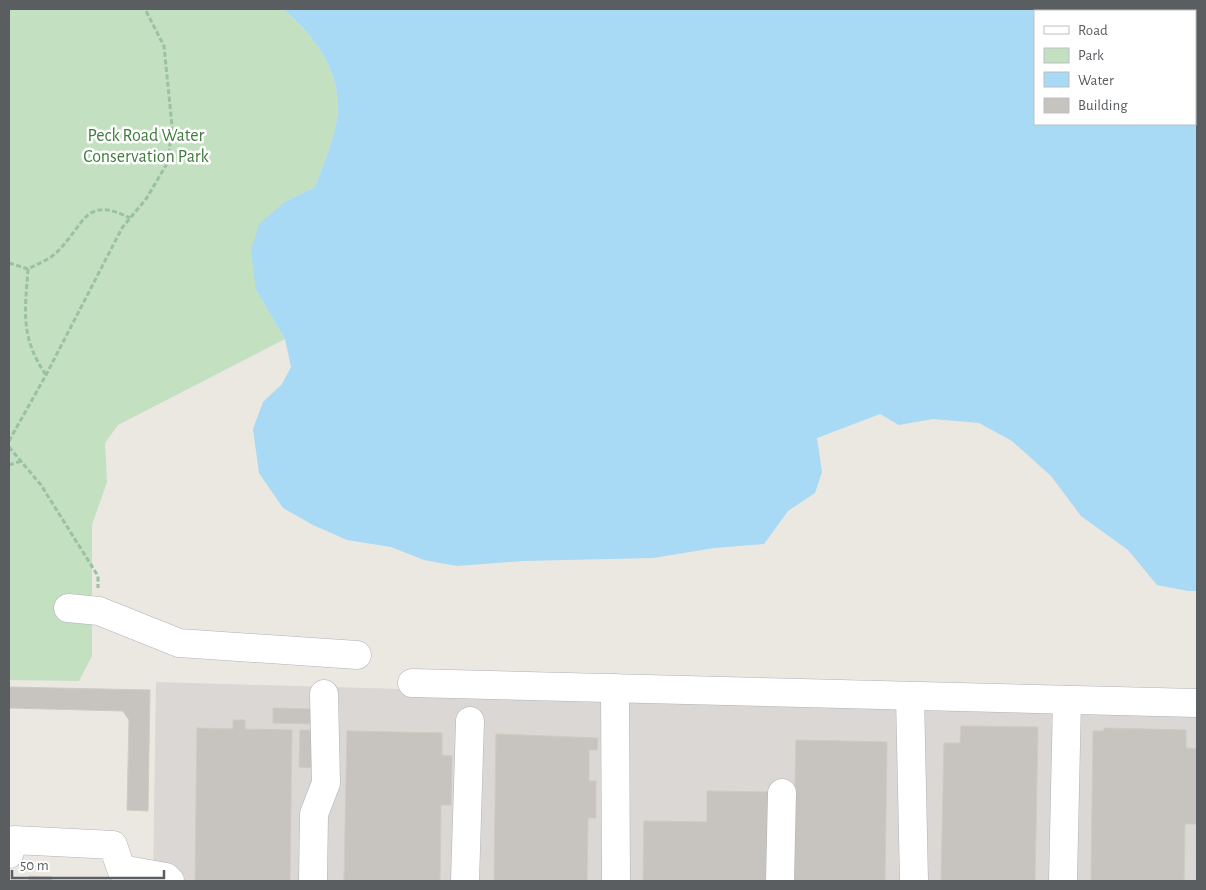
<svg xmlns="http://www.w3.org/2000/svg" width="1206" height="890" font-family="'Alegreya Sans',sans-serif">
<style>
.industrial{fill:#dad7d4}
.green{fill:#c3e0c1}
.water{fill:#a8d9f5;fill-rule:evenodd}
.building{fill:#c7c3be;stroke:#cfcac1}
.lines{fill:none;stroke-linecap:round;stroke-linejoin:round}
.minor-casing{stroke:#afb3b6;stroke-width:29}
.path{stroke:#9ac1a2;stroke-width:3;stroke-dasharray:5 2.5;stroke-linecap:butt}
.minor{stroke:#fff;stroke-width:28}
.labels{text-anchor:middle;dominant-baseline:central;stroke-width:5;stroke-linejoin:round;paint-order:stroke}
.park-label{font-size:18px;fill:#3f7d3d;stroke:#fff}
</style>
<rect width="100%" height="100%" fill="#ebe8e2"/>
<!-- industrial -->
<path class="industrial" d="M156,682L1197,712V881H153Z"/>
<!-- green -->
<path class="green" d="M9,9H283C319,39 347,80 335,129C330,149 322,168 315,187L286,201L256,290L285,339L118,425L105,443L107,482L92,525V656L79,681L9,680Z"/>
<!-- water -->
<path class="water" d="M283,9H1197V591H1188L1157,585L1128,550L1081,516L1051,476L1012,441L979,423L933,419L899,425L880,414L817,438L822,472L815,493L788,511L764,544L714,548L653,558L523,561L457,566L424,560L391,547L347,540L313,525L283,508L259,473L253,429L263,402L282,384L291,367L285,339L256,290L251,250L259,224L286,201L315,187C322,168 330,149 335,129C347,80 319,39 283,9ZM1035,11H1195V124H1035Z"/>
<!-- building -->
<g class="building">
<path d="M9,687L150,690L148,811L127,810L129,720L123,711L9,708Z"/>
<path d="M273,708L314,709V724L273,723Z"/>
<path d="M233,720H245V729L292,730L290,881H195L197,728L233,729Z"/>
<path d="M961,726L1038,727L1035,881H941L944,743H960Z"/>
<path d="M1104,728L1186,730V748L1197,749V824H1185L1184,881H1091L1093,731H1104Z"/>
<path d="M300,730H314V768L299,767Z"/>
<path d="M347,731L442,733V755L452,756L451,805H441L440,881H344Z"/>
<path d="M496,734L598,738L597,750H589V781H596V818H588L587,881H494Z"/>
<path d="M796,740L887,742L885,881H793Z"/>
<path d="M707,791L771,792L769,881H643L644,821L707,822Z"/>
<path d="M29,876L52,877V881H29Z"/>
</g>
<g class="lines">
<!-- minor casing -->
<g class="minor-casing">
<g id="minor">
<path d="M68,608L99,611L179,643L357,655"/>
<path d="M412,683L1197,703"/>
<path d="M615,688L616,881"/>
<path d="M910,696L914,881"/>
<path d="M9,854L14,840L113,845L121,869L166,877L170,881"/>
<path d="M313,881L314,814L326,783L324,694"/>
<path d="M465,881L470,721"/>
<path d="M780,881L782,793"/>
<path d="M1063,881L1067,700"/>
</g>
</g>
<!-- path -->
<g class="path">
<path d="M9,263L28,269C37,264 51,259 58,251C85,224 85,195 130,218"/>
<path d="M28,269C25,312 20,337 46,375"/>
<path d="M9,441L46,375L122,228L146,199L168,162L172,126L164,46L145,9"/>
<path d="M9,447L41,485L98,576V588"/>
<path d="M9,465L21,461"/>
</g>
<!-- minor -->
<use href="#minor" class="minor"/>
</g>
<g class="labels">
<!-- park labels -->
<g class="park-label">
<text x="146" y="136">Peck Road Water<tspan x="146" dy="21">Conservation Park</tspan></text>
</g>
</g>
<!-- border -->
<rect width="1206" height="890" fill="none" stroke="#5a5e61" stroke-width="20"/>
<!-- legend -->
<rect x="1034" y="10" width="162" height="115" fill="#ffffff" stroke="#bdbfc0"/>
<rect x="1044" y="26" width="25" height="8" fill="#ffffff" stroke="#bdbfc0"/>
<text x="1078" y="35" font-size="15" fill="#5a5e61">Road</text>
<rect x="1044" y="48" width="25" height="15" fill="#c3e0c1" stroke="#bdbfc0"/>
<text x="1078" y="60" font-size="15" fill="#5a5e61">Park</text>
<rect x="1044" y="72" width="25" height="15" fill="#a8d9f5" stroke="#bdbfc0"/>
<text x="1078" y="85" font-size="15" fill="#5a5e61">Water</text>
<rect x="1044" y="98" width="25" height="15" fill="#c7c3be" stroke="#bdbfc0"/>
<text x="1078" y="110" font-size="15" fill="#5a5e61">Building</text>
<!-- scale -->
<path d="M12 870v8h152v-8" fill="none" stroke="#5a5e61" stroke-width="2.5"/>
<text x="20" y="870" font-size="15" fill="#5a5e61" stroke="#ffffff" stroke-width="4" paint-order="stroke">50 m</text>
</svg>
